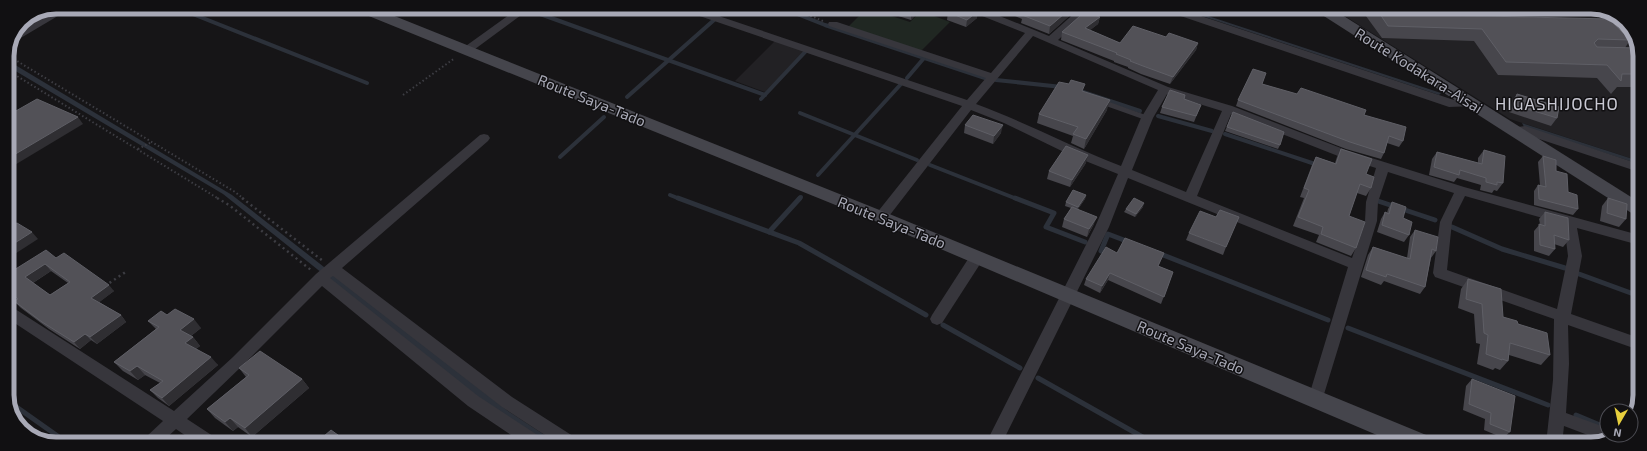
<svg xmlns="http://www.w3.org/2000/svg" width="1647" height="451" font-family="'Exo 2',sans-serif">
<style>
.built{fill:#222124}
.green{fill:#202722}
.water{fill:#2c313a}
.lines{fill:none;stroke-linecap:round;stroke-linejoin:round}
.stream-far1{stroke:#2c313a;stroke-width:4}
.stream{stroke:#2c313a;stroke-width:5}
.path-far1{stroke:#3d3d43;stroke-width:2;stroke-dasharray:1.5 2.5;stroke-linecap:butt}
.path{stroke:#3d3d43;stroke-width:2.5;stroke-dasharray:2 3.5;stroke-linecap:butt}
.service{stroke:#37363c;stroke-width:5}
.minor{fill:#37363c;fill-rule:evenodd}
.secondary{fill:#45454c;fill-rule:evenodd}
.wall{fill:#47464c;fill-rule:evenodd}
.shaded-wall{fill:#2f2e32}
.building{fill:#525157;stroke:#5f5f66;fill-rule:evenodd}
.labels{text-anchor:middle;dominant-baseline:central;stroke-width:3;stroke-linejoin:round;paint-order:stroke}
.street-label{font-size:15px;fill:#a8a9b6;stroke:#111012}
.quarter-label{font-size:17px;letter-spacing:1px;fill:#c9c9d3;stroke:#111012}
.rim{fill:none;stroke:#a8a9b6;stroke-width:5}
</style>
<rect width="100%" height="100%" fill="#161517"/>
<!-- built -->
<g class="built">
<path d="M1332,8L1603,9L1628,24L1640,53L1639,161L1510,119Z"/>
<path d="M776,40L806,50L765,92L735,81Z"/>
</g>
<!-- green -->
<path class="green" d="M867,8L910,22L921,11L950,22L921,51L848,27Z"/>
<!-- water -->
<g class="water">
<path d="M1178,8H1184L1441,93L1439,95Z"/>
<path d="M7,60L232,195L508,411L557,443H547L491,408L223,194L7,66Z"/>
<path d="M1522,123L1639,161V164L1524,127Z"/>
</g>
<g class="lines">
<!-- stream-far1 -->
<g class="stream-far1">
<path d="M175,7L367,83"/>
<path d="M782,8L825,25L985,78"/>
<path d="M529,10L765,95"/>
<path d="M719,15L727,8"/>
<path d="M907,78L924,58"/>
<path d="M996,80L1062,87"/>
<path d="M1083,92L1140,111"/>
<path d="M627,97L714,20"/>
<path d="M761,99L806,51"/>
<path d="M800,113L917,160"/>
<path d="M1158,116L1212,131"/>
<path d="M1225,134L1318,165"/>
<path d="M560,157L604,117"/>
<path d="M930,165L1017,199"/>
<path d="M818,175L901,84"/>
<path d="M670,195L680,199"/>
<path d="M799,199L801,197"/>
</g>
<!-- stream -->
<g class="stream">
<path d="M678,198L799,243L926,315"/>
<path d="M1015,198L1054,213L1046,227L1085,242"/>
<path d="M1378,201L1435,220"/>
<path d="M1452,227L1502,249L1565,268"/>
<path d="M769,232L800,198"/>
<path d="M1101,251L1108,234L1129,242"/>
<path d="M1158,253L1328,320"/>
<path d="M1579,274L1639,296"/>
<path d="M943,325L1020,368"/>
<path d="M1348,328L1548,405"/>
<path d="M1038,378L1155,444"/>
<path d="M8,401L59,437L63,442"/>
<path d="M1576,415L1607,428"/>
</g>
<!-- path-far1 -->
<g class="path-far1">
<path d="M792,8L823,21"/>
<path d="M7,55L235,192L244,199"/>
<path d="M7,70L219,199"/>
<path d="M403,95L455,58"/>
<path d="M138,149L152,142"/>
</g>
<!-- path -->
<g class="path">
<path d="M217,198L229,205L311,270"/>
<path d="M242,198L323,261"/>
<path d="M105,286L127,271"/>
</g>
<!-- service -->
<g class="service">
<path d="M1636,47L1638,48"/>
<path d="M1102,102L1147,118"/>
</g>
<!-- minor -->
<g class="minor">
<path d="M61,7H73L19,39L14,40L17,31Z"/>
<path d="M520,7H532L471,52H463L462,50L463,48Z"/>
<path d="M681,8H695L967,100L986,78L829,26L828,24L829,22H837L991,73L1025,33L967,10L966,8H980L1049,36L1078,10L1084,8H1100L1099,10L1086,14L1058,40L1168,87L1232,106L1346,150L1464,187L1639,235V245L1577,228L1582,256L1571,314L1639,338V350L1568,325L1569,364L1566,413L1607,428V435H1617L1601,440L1564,426L1562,444H1546L1553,380L1554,319L1435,277L1433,273L1440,222L1454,193L1388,172L1378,202L1377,221L1321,404L1316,406L1311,404L1308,399L1348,267L1128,178L1109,227L1002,443H986L1095,227L1118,174L1068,154L1004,123L971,110L886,220L881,222L876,220L875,217L876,214L962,106L682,10ZM1033,36L1158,90L1141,118L1121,166C1072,147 1025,122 976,104ZM1167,94L1222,111L1186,192L1132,170L1153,118ZM1231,114L1338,156L1376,168L1366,202L1365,221L1352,258L1197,196ZM1465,196L1564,224L1568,256L1557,309L1447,270L1452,222Z"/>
<path d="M1162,8H1177L1454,100H1475L1477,103L1475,106L1449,107L1163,10Z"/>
<path d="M1525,126L1639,164V172L1524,134H1511L1509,131L1511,128Z"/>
<path d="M484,134L488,135L490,138L488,141L342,268L512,397L576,438L578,443H557L502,407L333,276L330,278L478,396L542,438L544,443H523L468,406L322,286L243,365L187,419L216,438L218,443H196L176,429L162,442H144L146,437L163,421L7,318V305L12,307L174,411L233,357L316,274L480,135Z"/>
<path d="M977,252L982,253L984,257L982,261L942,323L937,325L932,323L930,319L932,315L972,253Z"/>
</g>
<!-- secondary -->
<g class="secondary">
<path d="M352,7H372L887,213L1431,437L1434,444H1398L875,221L354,10Z"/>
<path d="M1314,8H1331L1639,202V216L1633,214L1316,11Z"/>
</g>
</g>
<!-- wall -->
<g class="wall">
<path d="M873,8H922L911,20Z"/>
<path d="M928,8H945L941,13Z"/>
<path d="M998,8H1079L1077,9L1049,34L1021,23L1022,19L998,9Z"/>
<path d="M1343,8H1435L1440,15L1630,40L1625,48L1640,53V87H1617L1611,94L1597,78L1498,75L1474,41L1382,38L1363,12L1345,11Z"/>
<path d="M948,12L977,18L966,27L947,20Z"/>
<path d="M1099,15L1097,16L1100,17L1098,24L1090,30L1120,43L1166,37L1198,43L1196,50L1170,84L1141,74L1128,68V67L1114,62V61L1061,40L1062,32Z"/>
<path d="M1620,19L1628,24L1631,31Z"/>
<path d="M1262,84L1364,115L1403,141L1399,147L1387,143L1384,153L1381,159L1346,149L1236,106L1238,100Z"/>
<path d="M1083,92L1107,110L1084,149L1071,143L1073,136L1037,123L1039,114Z"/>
<path d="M1517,94L1557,118L1551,126L1509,112L1512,101Z"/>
<path d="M1184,99L1201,105L1194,122L1160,113L1162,107Z"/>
<path d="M1233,112L1280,145L1278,149L1225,131Z"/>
<path d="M965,125L1001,133L993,144L964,133Z"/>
<path d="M1341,149L1366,174L1371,188L1366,196L1357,193L1349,216L1356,248L1351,256L1316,242L1319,235L1293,226L1304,198L1300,197L1312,165L1316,157L1335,163L1337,157Z"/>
<path d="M1484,150L1503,183L1497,191L1494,190L1492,193L1480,190L1481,185L1457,178L1454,182L1429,175L1432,159L1437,152L1478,163V158Z"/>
<path d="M1543,156L1556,171L1568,192L1578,209L1573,215L1534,205V191L1538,185H1540L1538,162Z"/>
<path d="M1086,163L1070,187L1047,179L1049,171Z"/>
<path d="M1086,195L1085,199L1078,209L1094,224L1087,237L1062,227L1064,219L1071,208L1065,206L1066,202Z"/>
<path d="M1608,198L1626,219L1619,227L1600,221L1602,206Z"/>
<path d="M1392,202L1403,218L1409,235L1404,242L1377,232L1381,219L1385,212L1387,213L1388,209Z"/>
<path d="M1143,207L1135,217L1124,212L1126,209Z"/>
<path d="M1545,212L1569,240L1563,247L1554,244L1555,249L1549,256L1534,251V231L1540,224L1539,219Z"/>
<path d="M1415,230L1436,251L1431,258L1425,287L1420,294L1384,281L1381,285L1361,277L1368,255L1373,247L1407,258L1410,237Z"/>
<path d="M1189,233L1226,247L1223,255L1186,240Z"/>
<path d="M1117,253H1164L1158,266L1173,272L1161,304L1108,280L1100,293L1084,285L1086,279Z"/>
<path d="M56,258L114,291L99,302L121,315L126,322L97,344L91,340L80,349L49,329L21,308L14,301L17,299L7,292V264L14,270ZM51,271L68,283L50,295L33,283Z"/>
<path d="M1468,279L1503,317L1518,324L1550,355L1541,365L1509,355L1508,361L1500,370L1495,368L1493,370L1477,364L1480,344L1476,343L1474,314L1458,308L1461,289Z"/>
<path d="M167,315L201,328L191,336L193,337L200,346L196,349L218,365L169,406L158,398L150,390L160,383L145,375L138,380L123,371L114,362L156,329L148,321Z"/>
<path d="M239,368L302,379L309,388L252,437L238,427L233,431L215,418L207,409L246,377Z"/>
<path d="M1472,379L1510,432L1503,438L1484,430L1485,419L1463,410L1466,386Z"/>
</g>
<!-- shaded-wall -->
<g class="shaded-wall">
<path d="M917,8H922L911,20V14Z"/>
<path d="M942,8H945L941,13Z"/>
<path d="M1071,8H1079L1077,9L1049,34L1050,26Z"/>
<path d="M1100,8H1101L1099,15L1091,21L1092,14Z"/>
<path d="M978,11L977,18L966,27L967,20Z"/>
<path d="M1100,17L1098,24L1084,35L1085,28Z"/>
<path d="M1198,43L1196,50L1170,84L1173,77Z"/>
<path d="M1110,100L1107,110L1084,149L1086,139Z"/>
<path d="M78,117L83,124L8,169L7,168V159Z"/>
<path d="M1003,125L1001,133L993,144L994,136Z"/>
<path d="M1088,155L1086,163L1070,187L1072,180Z"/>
<path d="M1086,195L1085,199L1077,210L1078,207Z"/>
<path d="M1144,203L1143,207L1135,217L1136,214Z"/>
<path d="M1097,217L1094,224L1087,237L1089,229Z"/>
<path d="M32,232L38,239L7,259V248Z"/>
<path d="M45,264L51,271L31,284L25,277Z"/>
<path d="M1110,273L1108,280L1100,293L1102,286Z"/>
<path d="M109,285L114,291L97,304L91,298Z"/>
<path d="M121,315L126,322L97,344L90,337Z"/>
<path d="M194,319L201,328L187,339L180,330Z"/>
<path d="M85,334L91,340L80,349L74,342Z"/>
<path d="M193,337L200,346L192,352L185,343Z"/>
<path d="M211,357L218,365L169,406L162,398Z"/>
<path d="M137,366L145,375L138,380L130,371Z"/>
<path d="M302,379L309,388L252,437L245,428Z"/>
<path d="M230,418L238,427L233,431L225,422Z"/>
</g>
<!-- building -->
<g class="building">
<path d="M891,8H917L911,14Z"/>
<path d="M953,8H971L978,11L967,20L948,12Z"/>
<path d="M1017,8H1071L1050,26L1022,15L1026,12Z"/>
<path d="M1089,8H1100L1092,14L1100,17L1085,28L1120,43L1133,26L1166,37L1169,33L1198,43L1173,77L1143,66L1130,61L1131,60L1116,54L1117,53L1062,32Z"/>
<path d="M1376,8H1435L1440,15L1609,19L1630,40L1598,39L1594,43L1597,47L1638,48L1640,53V74H1622L1621,81L1607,65L1506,62L1482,29L1388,26Z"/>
<path d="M1253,69L1266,73L1262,84L1297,94L1301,88L1366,110L1364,115L1406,127L1403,141L1389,136L1384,153L1350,142L1238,100Z"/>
<path d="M1071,80L1085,84L1082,91L1110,100L1086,139L1073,134L1078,127L1039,114L1059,82L1069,84Z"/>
<path d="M1170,90L1185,95L1184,99L1201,105L1196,116L1162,107Z"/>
<path d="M1517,94L1559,107L1557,118L1514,105Z"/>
<path d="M37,99L78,117L7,159V116Z"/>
<path d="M1233,112L1284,132L1280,145L1227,127Z"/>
<path d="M973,115L1003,125L994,136L965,125Z"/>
<path d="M1066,146L1088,155L1072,180L1049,171Z"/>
<path d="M1341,149L1372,159L1366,174L1374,177L1371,188L1360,184L1349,216L1365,222L1356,248L1321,234L1323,227L1298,217L1309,190L1304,188L1316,157L1336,164Z"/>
<path d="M1484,150L1505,156L1503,183L1497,182V185L1486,182V178L1460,170L1459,175L1434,167L1437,152L1482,164Z"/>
<path d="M1543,156L1556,160V171L1567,174L1568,192L1577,195L1578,209L1539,199L1538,185L1546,187Z"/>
<path d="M1073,190L1086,195L1078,207L1066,202Z"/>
<path d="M1134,198L1144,203L1136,214L1126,209Z"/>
<path d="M1608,198L1627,204L1626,219L1607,213Z"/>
<path d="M1392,202L1406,207L1403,218L1412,222L1409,235L1382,225L1385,212L1389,214Z"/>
<path d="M1072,207L1097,217L1089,229L1064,219Z"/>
<path d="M1220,210L1239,217L1226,247L1189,233L1200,211L1216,217Z"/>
<path d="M1545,212L1568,218L1569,240L1554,235L1555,249L1540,245L1539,224L1545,226Z"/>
<path d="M7,220L14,224L17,223L32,232L7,248Z"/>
<path d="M1415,230L1438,237L1436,251L1432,249L1425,287L1387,274L1386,277L1366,270L1373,247L1410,259Z"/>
<path d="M1125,238L1164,253L1158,266L1173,272L1164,297L1110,273L1102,286L1086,279L1106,247L1117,253Z"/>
<path d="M46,250L56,258L64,253L109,285L91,298L121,315L90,337L85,334L74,342L42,322L14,301L18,299L7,290V264L14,270ZM45,264L70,282L50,295L25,277Z"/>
<path d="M1468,279L1501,289L1503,317L1517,321L1518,324L1547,333L1550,355L1510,343L1508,361L1502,359V360L1486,354L1488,335L1484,333L1482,304L1466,299Z"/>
<path d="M175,309L194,319L180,330L193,337L185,343L211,357L162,398L150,390L163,381L137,366L130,371L114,362L159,327L148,321L161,311L167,315Z"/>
<path d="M260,351L302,379L245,428L230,418L225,422L207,409L249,375L239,368Z"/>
<path d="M1472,379L1515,396L1510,432L1490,424L1491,413L1469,404Z"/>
<path d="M331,430L349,443H316Z"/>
<path d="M179,435L188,443H170Z"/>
<path d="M368,439L374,443H364Z"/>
</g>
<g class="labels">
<!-- street labels -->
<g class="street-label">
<text transform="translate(1419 70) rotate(32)">Route Kodakara-Aisai</text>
<text transform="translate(592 100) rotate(22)">Route Saya-Tado</text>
<text transform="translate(892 222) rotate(22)">Route Saya-Tado</text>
<text transform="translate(1191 347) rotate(23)">Route Saya-Tado</text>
</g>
<!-- quarter labels -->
<g class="quarter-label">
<text x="1557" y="103">HIGASHIJOCHO</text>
</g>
</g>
<!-- crop -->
<path d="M0 0H1647V451H0ZM56 14H1591A42 42 0 0 1 1633 56V395A42 42 0 0 1 1591 437H56A42 42 0 0 1 14 395V56A42 42 0 0 1 56 14Z" fill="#111012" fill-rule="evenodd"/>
<path class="rim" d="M56 14H1591A42 42 0 0 1 1633 56V395A42 42 0 0 1 1591 437H56A42 42 0 0 1 14 395V56A42 42 0 0 1 56 14Z"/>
<!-- north arrow -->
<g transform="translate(1619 423) rotate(189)"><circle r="19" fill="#111012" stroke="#4d4d54"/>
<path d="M0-3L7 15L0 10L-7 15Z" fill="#e7cf3d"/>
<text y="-6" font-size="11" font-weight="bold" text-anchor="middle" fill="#a8a9b6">N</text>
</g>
</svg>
